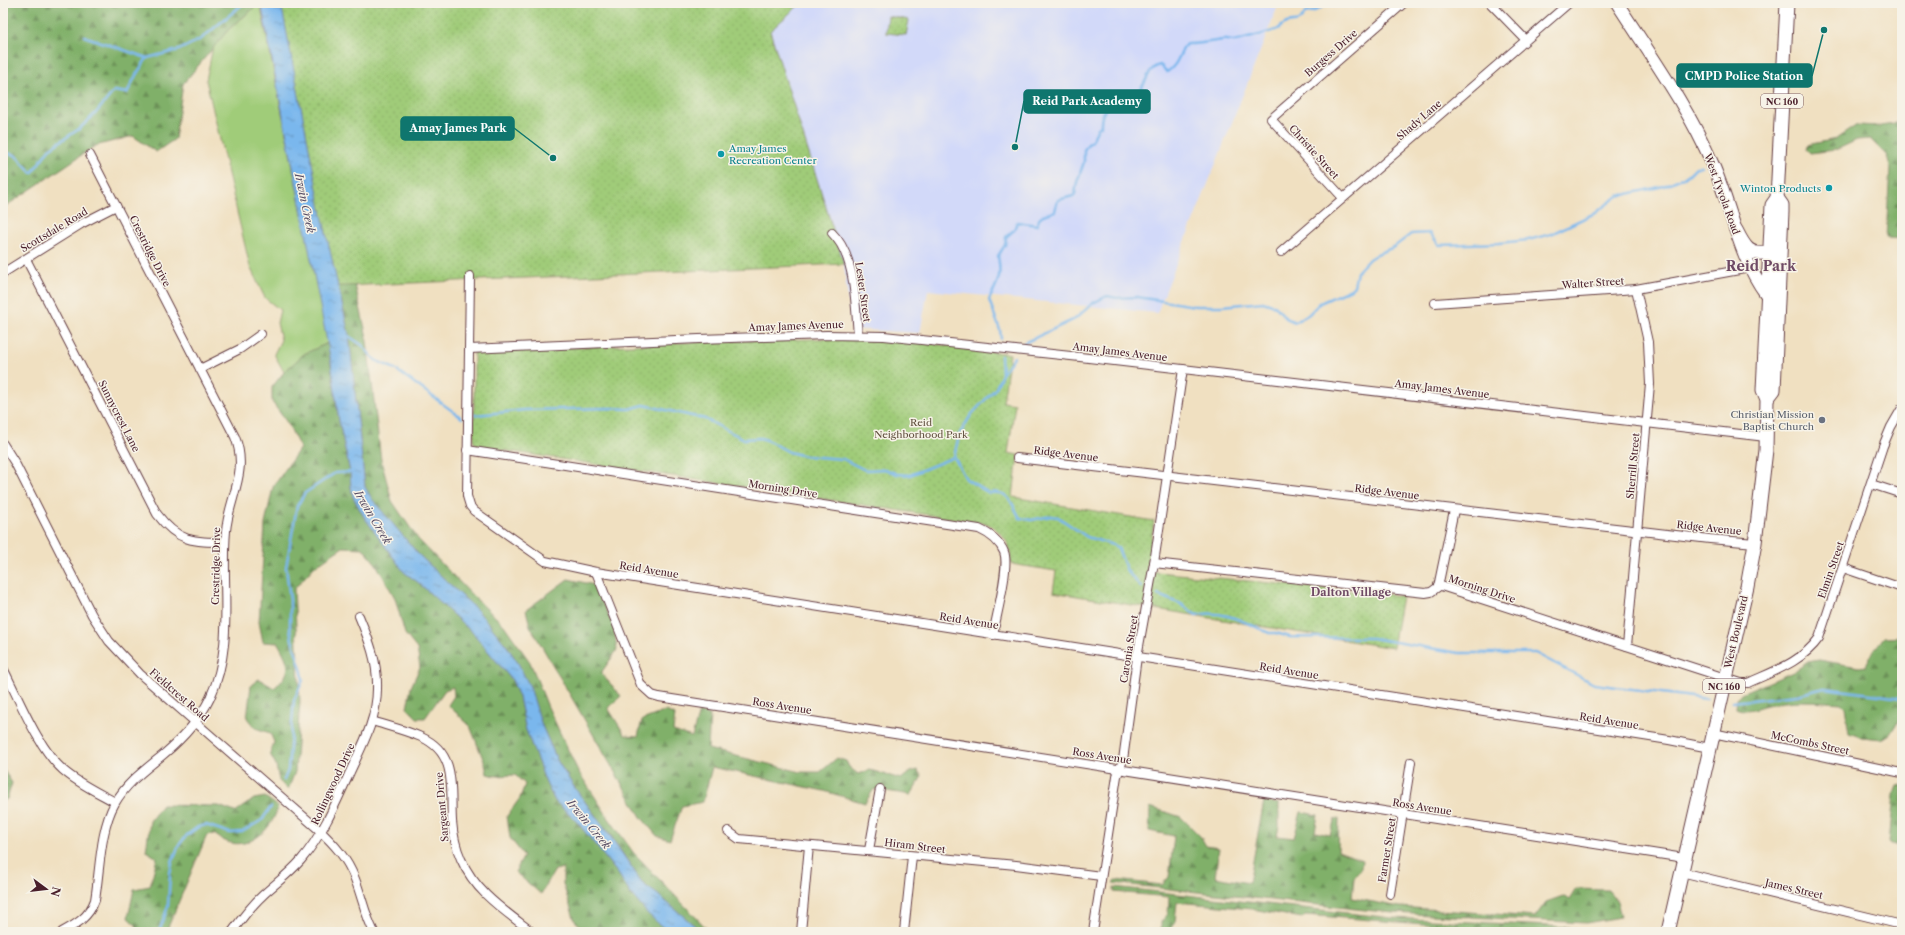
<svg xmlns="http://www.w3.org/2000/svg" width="1905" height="935" font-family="'Libre Caslon Text',serif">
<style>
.built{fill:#d2d9f9}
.green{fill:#a0cc79;stroke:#757652}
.forest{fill:url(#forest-firs);stroke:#65684a}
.park{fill:url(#park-dots);stroke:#757652}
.water{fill:url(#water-ripples);stroke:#626b8c}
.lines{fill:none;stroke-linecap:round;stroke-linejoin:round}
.stream{stroke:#7ab7ed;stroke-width:2.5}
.street-casing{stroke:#633c42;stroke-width:10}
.secondary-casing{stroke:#633c42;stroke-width:14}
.primary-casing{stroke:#633c42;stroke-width:15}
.street{stroke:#fff;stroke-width:8}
.secondary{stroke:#fff;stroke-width:12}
.primary{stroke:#fff;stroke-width:13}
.culture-dot{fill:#0f9aa8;stroke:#f7f3e8;stroke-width:1.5}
.worship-dot{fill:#6b7280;stroke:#f7f3e8;stroke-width:1.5}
.labels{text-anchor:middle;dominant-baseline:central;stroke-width:3;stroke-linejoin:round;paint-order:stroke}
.shield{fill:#f7f3e8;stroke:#7e5f64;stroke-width:1}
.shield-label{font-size:9px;font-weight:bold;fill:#4a1f2b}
.street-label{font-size:10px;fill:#4a1f2b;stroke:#f7f3e8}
.culture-label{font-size:10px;fill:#0d838f;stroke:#f7f3e8;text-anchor:start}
.worship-label{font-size:10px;fill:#5b616d;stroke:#f7f3e8;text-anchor:end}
.park-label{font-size:10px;fill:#645342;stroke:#f7f3e8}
.water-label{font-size:11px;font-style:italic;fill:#584d65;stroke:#f7f3e8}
.neighbourhood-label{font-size:11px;font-weight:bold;fill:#6f4a65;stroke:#f7f3e8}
.district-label{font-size:14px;font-weight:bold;fill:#6f4a65;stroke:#f7f3e8}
.leader{fill:none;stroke:#0f766e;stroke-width:1.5}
.callout-dot{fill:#0f766e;stroke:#f7f3e8;stroke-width:1.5}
.callout{fill:#0f766e;stroke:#0f766e;stroke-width:1.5}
.callout-label{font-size:11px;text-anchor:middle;font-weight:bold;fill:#fff}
</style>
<defs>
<pattern id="forest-firs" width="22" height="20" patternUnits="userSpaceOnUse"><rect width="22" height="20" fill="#80b069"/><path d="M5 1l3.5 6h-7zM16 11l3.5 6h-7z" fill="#6b8f57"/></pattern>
<pattern id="park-dots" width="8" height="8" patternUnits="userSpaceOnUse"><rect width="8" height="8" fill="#a0cc79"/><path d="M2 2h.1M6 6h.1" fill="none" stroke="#8baf69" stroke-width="1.8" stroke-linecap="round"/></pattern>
<pattern id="water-ripples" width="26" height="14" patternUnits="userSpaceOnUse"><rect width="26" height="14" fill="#7ab7ed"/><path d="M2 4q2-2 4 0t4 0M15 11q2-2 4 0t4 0" fill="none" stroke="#6694c0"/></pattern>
</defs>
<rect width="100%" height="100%" fill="#f7f3e8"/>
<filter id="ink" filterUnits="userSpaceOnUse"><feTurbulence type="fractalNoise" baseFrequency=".025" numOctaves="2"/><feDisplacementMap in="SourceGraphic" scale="8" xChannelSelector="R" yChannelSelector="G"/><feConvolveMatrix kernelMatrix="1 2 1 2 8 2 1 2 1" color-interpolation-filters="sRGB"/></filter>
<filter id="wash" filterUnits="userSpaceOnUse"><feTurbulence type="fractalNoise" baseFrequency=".012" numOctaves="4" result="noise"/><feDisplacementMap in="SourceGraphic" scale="16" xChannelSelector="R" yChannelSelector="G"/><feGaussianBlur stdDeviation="0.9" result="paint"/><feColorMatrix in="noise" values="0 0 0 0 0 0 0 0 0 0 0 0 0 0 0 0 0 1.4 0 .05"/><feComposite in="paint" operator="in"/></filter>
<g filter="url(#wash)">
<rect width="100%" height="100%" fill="#f0e0c1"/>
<!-- built -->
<path class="built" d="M801,3H1279L1157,313L928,290L920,333L851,329L844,264L770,31Z"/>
<!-- green -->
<path class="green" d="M260,3L328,343L304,354L284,372L274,354L281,340L277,323L280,310L265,298L250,267L206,80L213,47L229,29Z"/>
<!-- forest -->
<g class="forest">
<path d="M3,3H260L229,29L183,84L175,139L156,152L133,136L95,146L3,208Z"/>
<path d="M1902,118V239L1886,238L1890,166L1887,156L1870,139L1857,140L1836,150L1810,153L1806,149L1807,145L1836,139L1857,125L1880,126L1894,124Z"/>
<path d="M322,215L348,254L366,333L381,460L392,501L418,539L473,596L504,625L530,662L548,707L578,771L608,817L633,852L710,932H702L657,894L643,884L611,836L574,787L558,762L542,726L518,663L506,645L478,611L418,554L372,499L365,487L349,335Z"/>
<path d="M328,343L339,421L350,472L351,487L353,497L364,517L404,572L419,583L474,634L512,680L519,697L526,730L546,783L555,801L578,823L619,875L630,893L668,932H587L575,921L563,884V868L555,870L541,894L515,872L524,856L510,838L507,816L520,798L525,784L515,775L496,776L487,774L485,764L470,726L448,705L454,696L453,687L445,690L425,718H417L407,708L411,687L420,667L417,649L405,634L395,598L376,564L363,548L343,547L315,566L294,589L300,701L295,772L288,790L279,781L276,765L270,754L274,742L270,733L255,728L247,718L251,685L259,679L274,688C294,671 289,664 278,643L263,642L259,622L265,524L273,487L300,448L288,424L272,402V387L284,372L304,354Z"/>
<path d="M568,579L595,585L614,628L617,650L601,673L621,696L608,708L625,735L638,736L642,720L666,711L675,715L673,731L692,737L699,712L710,715L708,749L801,772H820L837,758L846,761L849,767L858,774L870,770L901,779L910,772L917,770L922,776L911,795L874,789L865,803L824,791L712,767L703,802L682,806L670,840L657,836L641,817L530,626L526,610Z"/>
<path d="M1902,636V715L1890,734L1882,739L1860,737L1849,733L1845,707L1841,703C1814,701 1789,699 1763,706C1754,709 1745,712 1736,708L1737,699L1741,694L1793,672L1808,662L1819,660L1859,667L1866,666L1874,650L1884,637Z"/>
<path d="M3,769L12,783L7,799L3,801Z"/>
<path d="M1902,785V847L1889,843L1894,794L1897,786Z"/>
<path d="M265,797L278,806C274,828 249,852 225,841C221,839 217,836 214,834L207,835L166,932H134L137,926L128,918L134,889L150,886L157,858L146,851L150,821L162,805L219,806L235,812L254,799Z"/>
<path d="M1264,801L1279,804V826L1277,836L1294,838L1301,812L1318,815L1315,832L1330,835L1335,819H1339L1338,851L1362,860L1361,868L1354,878L1352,898L1400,907L1535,917L1546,902L1563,896L1569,900L1576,889L1608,890L1617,901L1621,917L1586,923L1393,913L1113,883L1116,880L1162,885L1169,877L1174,836L1149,831L1150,807L1181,817L1201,837L1206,846L1219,848L1215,877L1249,883Z"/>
<path d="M1114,887L1392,918L1568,927L1578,930V932H1452L1450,926L1305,915L1302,918L1252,909L1177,902L1175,922L1170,932H1161V922L1168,914L1169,897L1114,892Z"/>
</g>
<!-- park -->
<g class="park">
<path d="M271,3H801L770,31L844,264L321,287Z"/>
<path d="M888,16L909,20L906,35L886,33Z"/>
<path d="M849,338L919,342L1010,354L1003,402L1015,404L1008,453L1018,455L1013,497L1154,521L1147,571L1402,596L1393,648L1053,592L1056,571L1011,564C1011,544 1005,534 988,524L482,447L474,443V352L700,342Z"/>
</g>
<!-- water -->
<path class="water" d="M261,3H281L322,215L349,335L365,487L372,499L418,554L478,611L506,645L518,663L530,687L542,726L558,762L574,787L611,837L643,884L657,894L702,932H668L647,913L630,893L619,875L578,823L555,801L546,783L526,730L519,697L512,680L474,634L419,583L404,572L364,517L353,497L351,487L350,472L339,421L331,362Z"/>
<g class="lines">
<!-- stream -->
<g class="stream">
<path d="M84,36L147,58L179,50L201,39L244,3"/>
<path d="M3,152L15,155L32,173L49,149L79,129L95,114L114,91L127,93L136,75L147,58"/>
<path d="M347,335L362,345L375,360L395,369L462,418"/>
<path d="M1001,339L1000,330L989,300C998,281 1002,278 998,256L1005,245L1006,237L1014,230L1017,222L1037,225C1042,210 1044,217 1055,211L1058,200L1073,196L1075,194L1077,182L1084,162V150L1088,144L1092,141L1098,128L1101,126C1100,116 1108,100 1119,97C1121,96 1125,97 1129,97L1134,91L1139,90C1148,82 1147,68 1160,65L1167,72C1178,65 1179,54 1186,44C1199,44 1210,42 1222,40C1226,39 1230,41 1234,41C1239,41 1274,31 1278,29C1280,28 1281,26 1283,25C1293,18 1297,28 1305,13C1313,12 1321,10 1326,3"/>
<path d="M1024,343L1075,319L1093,303L1107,296L1117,298L1137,297L1195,306H1222L1263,302L1275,306L1286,318L1295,322L1308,315L1320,303L1351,289L1354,286L1357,272L1369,259L1377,254L1394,247L1411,234L1430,233L1439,245L1499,243L1528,240L1551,234L1595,213L1618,196L1664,186L1688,175L1696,167H1702"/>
<path d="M1001,356L1002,373"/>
<path d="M1014,357L1002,374L996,388L971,415L959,435L954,457L966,479L989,493C1010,490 1011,503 1020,518L1031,520L1051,516L1058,517L1087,537L1113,545L1118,548L1127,571L1141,587"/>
<path d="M475,415L525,410L610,408L629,409L644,405L705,419L744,439L760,438L767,440L789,452L805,456L843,459L865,470L885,469L897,474L910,475L954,457"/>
<path d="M1158,595L1181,604L1196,615C1223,609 1244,622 1269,633H1276L1290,637L1372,638L1459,653H1535L1594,684L1707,699"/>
<path d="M1732,702L1797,695L1824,688L1902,698"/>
<path d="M284,780L288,770L294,700L303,680L302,672L292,640L290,628V600L286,567L297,506L305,493L335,473L353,472"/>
<path d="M159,932L168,906L170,874L172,862L179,845L187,835L198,827L206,825L230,833L242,832L262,820L271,807"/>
</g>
</g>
</g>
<g filter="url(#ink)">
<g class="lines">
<!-- street casing -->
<g class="street-casing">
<g id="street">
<path d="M1490,3L1526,40"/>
<path d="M1343,198L1271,119L1404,3"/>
<path d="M832,233C856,256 855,303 858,335"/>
<path d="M1281,252L1569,3"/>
<path d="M26,259L157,514C178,542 193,542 225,542"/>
<path d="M3,273L81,224L116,206"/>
<path d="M470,276L467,496L470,506L474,511L545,561L596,572L1669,740L1710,748"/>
<path d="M1435,303L1636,289L1750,268"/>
<path d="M469,349L699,339L827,335L884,336L1080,357L1766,437"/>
<path d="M200,369L240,349L261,334"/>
<path d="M3,444L15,463L92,615L109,641L140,674L318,829C334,844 347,858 355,879C362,897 365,915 374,932"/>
<path d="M467,450L979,529C990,534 999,540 1004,552C1010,566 996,617 993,635"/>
<path d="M1017,458L1710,539L1755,543"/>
<path d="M1871,484L1902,494"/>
<path d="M1154,563L1425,593L1431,592L1438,587L1454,510"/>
<path d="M1843,568L1902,588"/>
<path d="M596,572L641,685L652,695L659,697L1684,858"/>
<path d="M1438,585L1741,683H1748C1774,671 1802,662 1819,638L1883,446L1891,427L1902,408"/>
<path d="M1627,646L1650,384L1648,342L1636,289"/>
<path d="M3,668C19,699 38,748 63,770C79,784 97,792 115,802"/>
<path d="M372,721C388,726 405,730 421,737C458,753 450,789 452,821C453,834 456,848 461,859C475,892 505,911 532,932"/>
<path d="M1713,733L1902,773"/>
<path d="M728,831L739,839L1016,865L1101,876"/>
<path d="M869,850L880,789"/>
<path d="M1681,872L1902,925"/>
<path d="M1390,894L1411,762"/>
<path d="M62,932C77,924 89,917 95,900C100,870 100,829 115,803C127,782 146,769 164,754C183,738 199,721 210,698C235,645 221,587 226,531C229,497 249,472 235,437L90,155"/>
<path d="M232,932C242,918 251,906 263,895C276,883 290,873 301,860C323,834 336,803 350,772C362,746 377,719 377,689C378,662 369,640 359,616"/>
<path d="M801,932L809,846"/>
<path d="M904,932L912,856"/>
<path d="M1093,932L1117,776L1123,760L1137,657L1154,563L1183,369"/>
</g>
</g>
<!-- secondary casing -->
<g class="secondary-casing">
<path id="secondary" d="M1617,3C1651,56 1688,107 1713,165C1732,208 1738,256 1766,294L1774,296"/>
</g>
<!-- primary casing -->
<g class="primary-casing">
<g id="primary">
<path d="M1736,230C1744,246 1749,257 1769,252"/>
<path d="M1767,399L1774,390L1782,212V205L1777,198"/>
<path d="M1668,932L1747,587L1755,543L1766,450L1767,399L1763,390L1772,205L1777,198L1787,3"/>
</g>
</g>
<!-- street -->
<use href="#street" class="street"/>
<!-- secondary -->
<use href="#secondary" class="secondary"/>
<!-- primary -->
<use href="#primary" class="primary"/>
</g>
</g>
<!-- markers -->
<g class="culture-dot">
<circle cx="721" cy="154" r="4"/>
<circle cx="1829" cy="188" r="4"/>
</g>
<circle class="worship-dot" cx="1822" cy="420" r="4"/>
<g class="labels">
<!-- shield labels -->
<g class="shield">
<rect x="1761" y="94" width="42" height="14" rx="3"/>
<rect x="1703" y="679" width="42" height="14" rx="3"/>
</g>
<g class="shield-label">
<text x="1782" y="101">NC 160</text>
<text x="1724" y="686">NC 160</text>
</g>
<!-- street labels -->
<g class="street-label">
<text transform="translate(1331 53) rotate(-41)">Burgess Drive</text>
<text transform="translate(1419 120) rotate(-41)">Shady Lane</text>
<text transform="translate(1314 152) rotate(48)">Christie Street</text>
<text transform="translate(1722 194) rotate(70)">West Tyvola Road</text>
<text transform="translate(54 230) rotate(-31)">Scottsdale Road</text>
<text transform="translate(150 251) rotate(63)">Crestridge Drive</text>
<text transform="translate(1593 283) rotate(-4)">Walter Street</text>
<text transform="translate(863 292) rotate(82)">Lester Street</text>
<text transform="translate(796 326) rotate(-2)">Amay James Avenue</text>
<text transform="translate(1120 352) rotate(7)">Amay James Avenue</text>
<text transform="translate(1442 389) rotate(7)">Amay James Avenue</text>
<text transform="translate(119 416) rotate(63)">Sunnycrest Lane</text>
<text transform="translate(1066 454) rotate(7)">Ridge Avenue</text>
<text transform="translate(1633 466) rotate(-85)">Sherrill Street</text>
<text transform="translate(783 489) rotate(9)">Morning Drive</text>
<text transform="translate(1387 492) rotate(7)">Ridge Avenue</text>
<text transform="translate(1709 528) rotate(6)">Ridge Avenue</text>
<text transform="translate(216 566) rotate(-89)">Crestridge Drive</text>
<text transform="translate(649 570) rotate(9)">Reid Avenue</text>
<text transform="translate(1831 570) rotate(-71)">Elmin Street</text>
<text transform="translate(1482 589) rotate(18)">Morning Drive</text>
<text transform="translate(969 621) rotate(9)">Reid Avenue</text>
<text transform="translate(1736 632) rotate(-77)">West Boulevard</text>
<text transform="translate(1129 649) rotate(-81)">Caronia Street</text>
<text transform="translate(1289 671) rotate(9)">Reid Avenue</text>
<text transform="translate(179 695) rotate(41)">Fieldcrest Road</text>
<text transform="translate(782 706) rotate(9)">Ross Avenue</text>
<text transform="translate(1609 721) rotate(9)">Reid Avenue</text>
<text transform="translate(1810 743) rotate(12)">McCombs Street</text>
<text transform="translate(1102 756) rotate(9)">Ross Avenue</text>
<text transform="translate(333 784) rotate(-65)">Rollingwood Drive</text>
<text transform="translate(442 807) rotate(-95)">Sargeant Drive</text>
<text transform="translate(1422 807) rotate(9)">Ross Avenue</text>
<text transform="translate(915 846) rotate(7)">Hiram Street</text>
<text transform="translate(1387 850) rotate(-81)">Farmer Street</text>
<text transform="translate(1794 889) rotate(13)">James Street</text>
</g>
<!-- culture labels -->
<g class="culture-label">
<text x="729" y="148">Amay James<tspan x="729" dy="12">Recreation Center</tspan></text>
<text x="1821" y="188" text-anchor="end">Winton Products</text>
</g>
<!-- worship labels -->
<g class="worship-label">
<text x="1814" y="414">Christian Mission<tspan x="1814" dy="12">Baptist Church</tspan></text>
</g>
<!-- park labels -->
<g class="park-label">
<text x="921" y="422">Reid<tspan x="921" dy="12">Neighborhood Park</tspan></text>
</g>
<!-- water labels -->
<g class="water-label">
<text transform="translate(305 203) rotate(78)">Irwin Creek</text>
<text transform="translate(373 517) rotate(59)">Irwin Creek</text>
<text transform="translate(589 824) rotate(50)">Irwin Creek</text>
</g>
<!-- neighbourhood labels -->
<g class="neighbourhood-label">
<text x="1351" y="592">Dalton Village</text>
</g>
<!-- district labels -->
<g class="district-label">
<text x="1761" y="266">Reid Park</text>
</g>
</g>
<!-- callouts -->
<path class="leader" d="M1824 30L1812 76M1015 147L1024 101M553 158L514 128"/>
<g class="callout-dot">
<circle cx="1824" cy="30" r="4"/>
<circle cx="1015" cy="147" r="4"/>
<circle cx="553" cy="158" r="4"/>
</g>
<g class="callout">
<rect x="1677" y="64" width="135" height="23" rx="4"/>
<rect x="1024" y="90" width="126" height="23" rx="4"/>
<rect x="401" y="117" width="113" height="23" rx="4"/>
</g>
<g class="callout-label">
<text x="1744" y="80">CMPD Police Station</text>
<text x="1087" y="105">Reid Park Academy</text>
<text x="458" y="132">Amay James Park</text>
</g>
<!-- margin -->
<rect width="1905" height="935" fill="none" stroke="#f7f3e8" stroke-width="16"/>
<!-- north arrow -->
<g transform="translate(46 889) rotate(105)" stroke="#f7f3e8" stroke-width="3" paint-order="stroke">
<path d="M0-3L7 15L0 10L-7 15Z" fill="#4a1f2b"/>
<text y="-6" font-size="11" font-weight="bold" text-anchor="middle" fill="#4a1f2b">N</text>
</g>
</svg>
